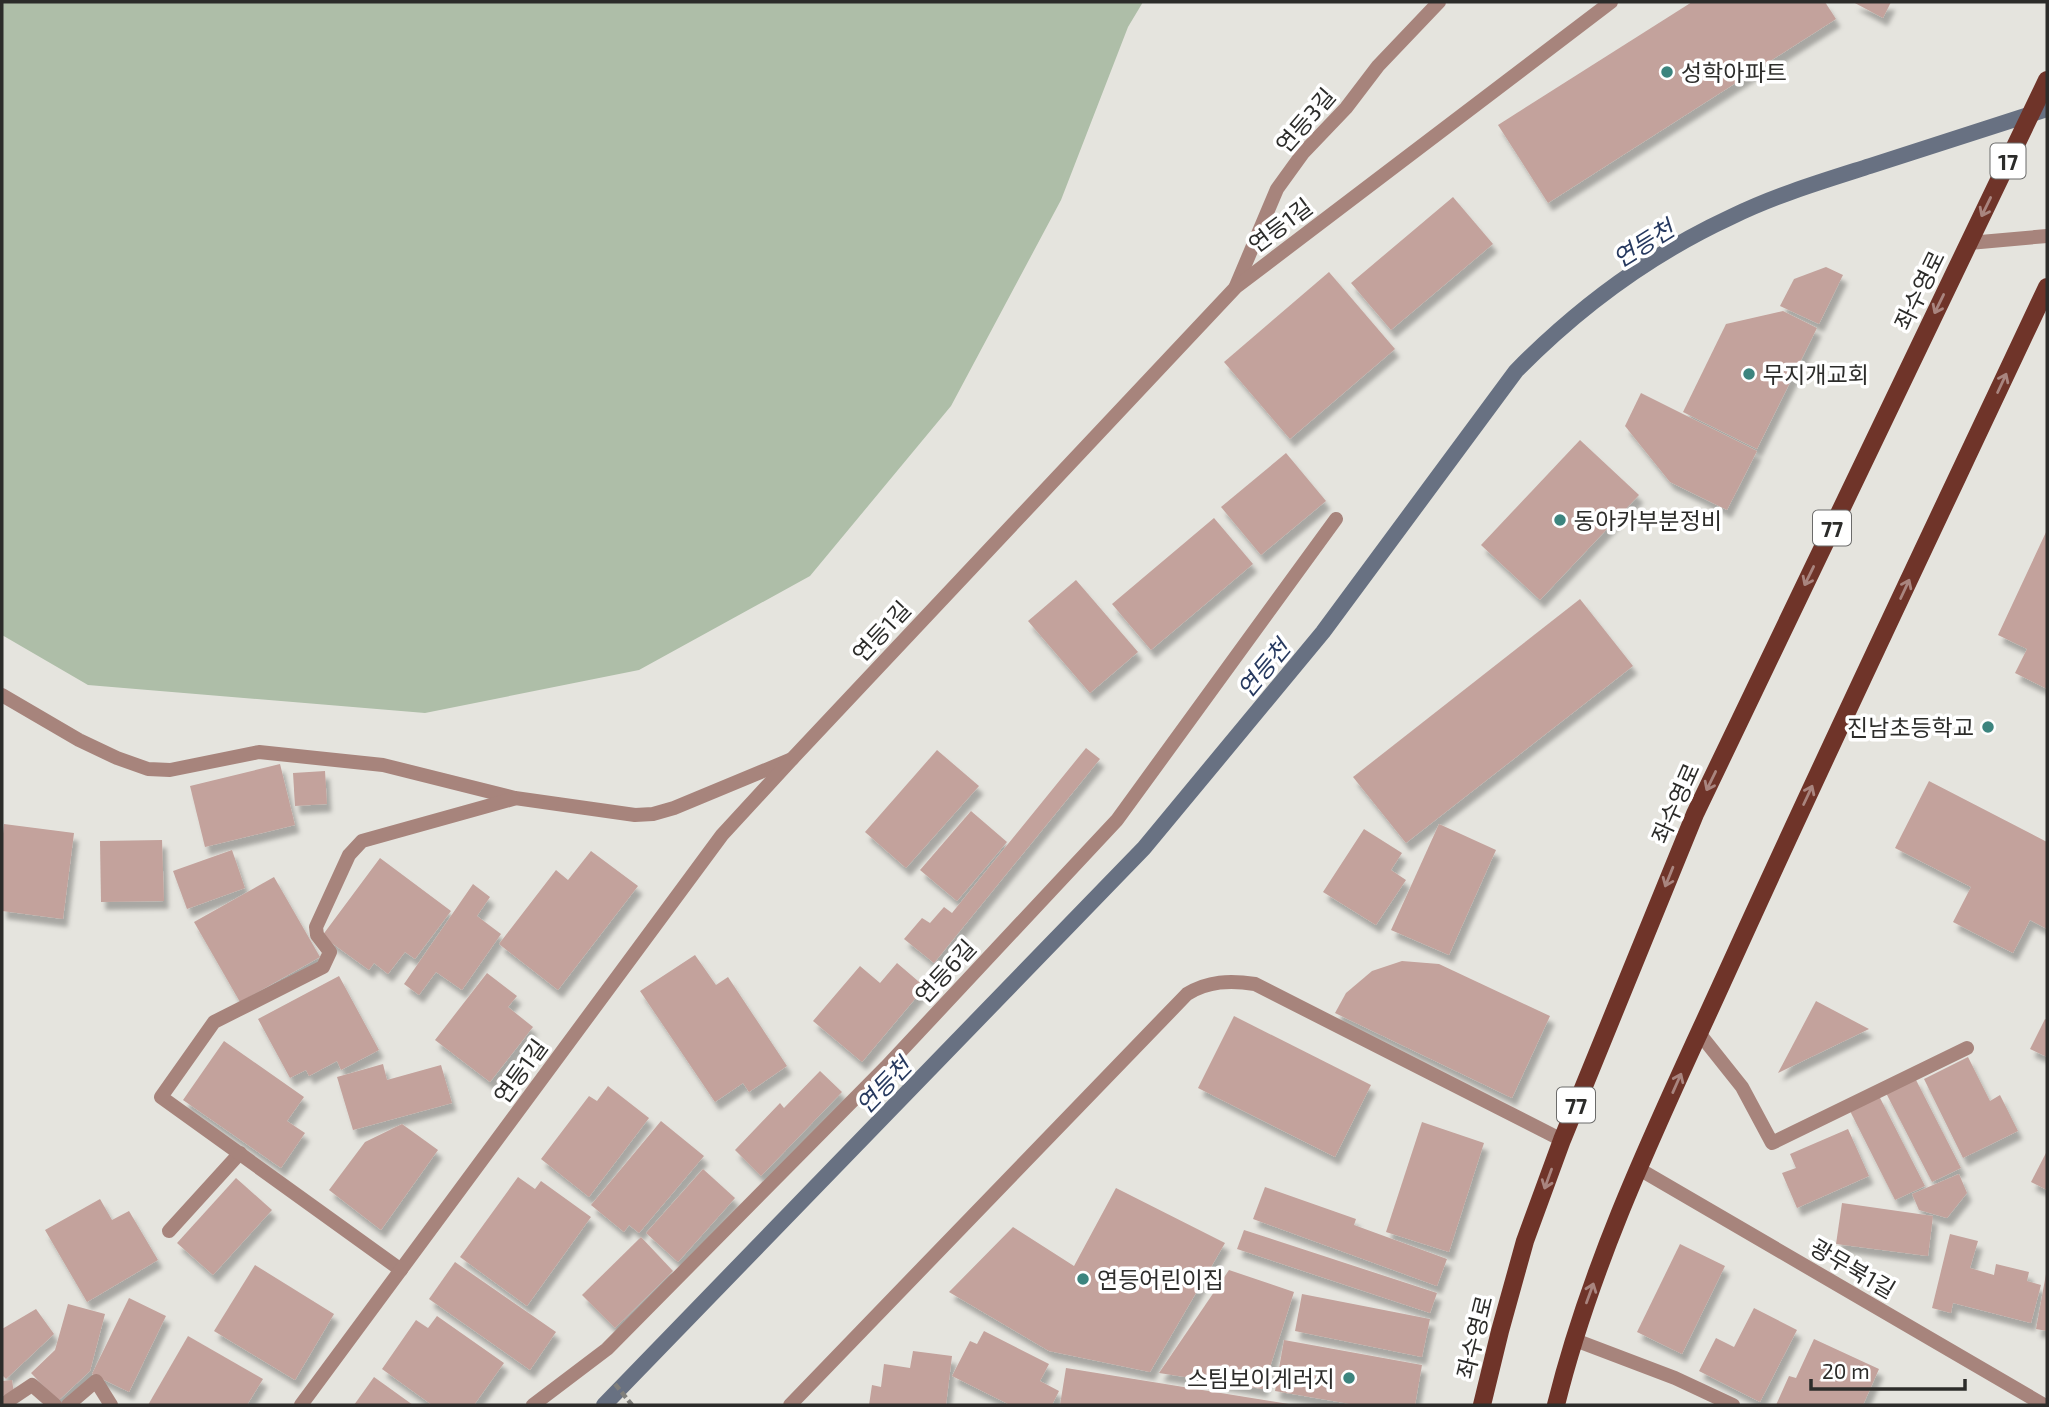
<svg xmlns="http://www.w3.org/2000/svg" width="2049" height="1407" font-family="'Exo 2','Noto Sans KR',sans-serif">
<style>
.green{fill:#aebea8}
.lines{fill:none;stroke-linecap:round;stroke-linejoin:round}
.stream{stroke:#687182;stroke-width:16}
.building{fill:#c3a29c;filter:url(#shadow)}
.path{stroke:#807f7b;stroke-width:4.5;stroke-dasharray:7 3.5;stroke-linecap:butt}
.lane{stroke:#a7847c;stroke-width:14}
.street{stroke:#a7847c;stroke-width:14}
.primary{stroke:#6f3429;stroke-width:18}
.oneway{stroke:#a9857f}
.poi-dot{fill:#3c847e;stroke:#fff;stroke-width:2.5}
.labels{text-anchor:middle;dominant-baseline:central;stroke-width:7;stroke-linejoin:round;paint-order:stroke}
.shield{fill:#fff;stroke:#6b6b6a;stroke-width:2}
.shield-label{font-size:21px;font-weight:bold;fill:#2c2c2a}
.poi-label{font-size:23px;fill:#2c2c2a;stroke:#fff;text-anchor:start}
.street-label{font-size:23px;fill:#2c2c2a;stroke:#fff}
.water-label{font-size:24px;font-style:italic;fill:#26395f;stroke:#fff}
</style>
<defs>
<filter id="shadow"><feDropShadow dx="4.5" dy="8" stdDeviation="2" flood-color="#0004"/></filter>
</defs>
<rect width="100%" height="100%" fill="#e5e4de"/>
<!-- green -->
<path class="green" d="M2,2H1143L1128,27L1061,200L951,406L810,576L639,670L425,713L88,685L2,635Z"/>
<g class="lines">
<!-- stream -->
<path class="stream" d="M604,1405L1144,848L1323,632L1516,371C1577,309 1651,254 1731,217C1776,195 1823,181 1870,166C1929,147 1988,128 2047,109"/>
</g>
<!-- building -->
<g class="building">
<path d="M1692,2H1825L1836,19L1548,203L1498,125Z"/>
<path d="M1853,2H1891L1883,18Z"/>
<path d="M1453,197L1493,244L1391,330L1351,283Z"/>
<path d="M1826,267L1843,275L1819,324L1780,306L1794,279Z"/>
<path d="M1329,272L1395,349L1290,439L1224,362Z"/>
<path d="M1783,311L1817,328L1757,449L1683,412L1726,324Z"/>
<path d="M1641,393L1757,451L1727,510L1670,482L1625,426Z"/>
<path d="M1580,440L1639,495L1540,600L1481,545Z"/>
<path d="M1286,453L1326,501L1261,555L1221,507Z"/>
<path d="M1214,518L1253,564L1151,650L1112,604Z"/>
<path d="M2047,530V689L2015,673L2027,649L1998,635Z"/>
<path d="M1076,580L1138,652L1090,693L1028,621Z"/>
<path d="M1580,599L1633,666L1406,843L1353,777Z"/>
<path d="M1086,748L1100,759L934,963L904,939L922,918L930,923L944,907L952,913Z"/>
<path d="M937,750L979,786L906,868L865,832Z"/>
<path d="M280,764L295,825L205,847L190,786Z"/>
<path d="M325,771L327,804L295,806L293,773Z"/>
<path d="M1929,781L2047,842V929L2030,920L2013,953L1953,922L1971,887L1895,848Z"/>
<path d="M971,811L1007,842L957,901L920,870Z"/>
<path d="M4,824L74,833L63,919L2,911V843Z"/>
<path d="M1439,824L1496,850L1449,955L1391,930Z"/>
<path d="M1364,829L1402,853L1391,870L1406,880L1376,925L1323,892Z"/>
<path d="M162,840L164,901L101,902L100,841Z"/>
<path d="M232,850L245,888L187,909L173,871Z"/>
<path d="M591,851L638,886L558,990L499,944L556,870L568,880Z"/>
<path d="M380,858L451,911L415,959L405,952L388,974L374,963L369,970L322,936Z"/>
<path d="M274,877L320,957L240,1002L194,922Z"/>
<path d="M473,884L490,897L477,916L501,934L462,990L436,972L419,995L404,984Z"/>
<path d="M695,955L716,985L728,977L787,1066L749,1092L743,1083L715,1102L640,991Z"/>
<path d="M1402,961L1439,964L1550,1016L1512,1098L1335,1013L1346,993L1372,971Z"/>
<path d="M897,963L925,987L862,1062L813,1021L860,966L880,983Z"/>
<path d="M487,973L517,996L508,1007L533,1027L490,1082L435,1040Z"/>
<path d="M339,976L379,1050L341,1070L337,1061L309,1076L306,1070L290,1078L258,1019Z"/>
<path d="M1816,1001L1869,1029L1778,1073Z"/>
<path d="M1234,1016L1371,1085L1335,1157L1198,1088Z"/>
<path d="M2045,1019L2047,1020V1057L2030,1049Z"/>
<path d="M224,1041L304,1097L287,1121L305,1133L281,1168L183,1100Z"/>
<path d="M1968,1057L1990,1101L2000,1095L2018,1131L1963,1158L1924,1079Z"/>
<path d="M383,1064L387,1080L441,1065L452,1103L353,1130L337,1077Z"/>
<path d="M820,1071L842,1092L761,1176L735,1150L780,1103L784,1108Z"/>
<path d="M1915,1078L1961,1168L1932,1182L1886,1093Z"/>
<path d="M608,1086L649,1118L589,1197L541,1159L589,1096L597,1101Z"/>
<path d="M1879,1096L1925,1186L1895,1200L1850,1111Z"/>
<path d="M661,1121L704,1156L639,1233L629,1225L624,1232L591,1205Z"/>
<path d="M1422,1122L1484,1143L1449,1252L1386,1232Z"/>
<path d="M402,1124L438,1150L381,1230L329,1190L365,1142Z"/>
<path d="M1848,1129L1869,1176L1797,1208L1782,1173L1796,1168L1790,1154Z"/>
<path d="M2047,1151V1190L2031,1182Z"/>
<path d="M703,1169L735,1198L678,1262L646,1233Z"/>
<path d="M1959,1174L1967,1193L1947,1218L1919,1210L1912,1194Z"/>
<path d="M518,1177L535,1189L541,1181L591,1217L527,1306L460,1257Z"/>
<path d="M236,1178L272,1210L213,1275L177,1243Z"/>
<path d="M1265,1187L1356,1219L1354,1225L1447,1259L1437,1286L1253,1219Z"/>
<path d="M1116,1188L1225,1243L1150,1372L1049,1351L949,1292L1013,1227L1074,1266Z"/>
<path d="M100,1199L112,1220L129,1211L158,1260L87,1302L45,1230Z"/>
<path d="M1842,1203L1933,1216L1928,1256L1836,1244Z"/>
<path d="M1244,1230L1437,1293L1430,1313L1237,1249Z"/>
<path d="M1950,1234L1978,1241L1970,1268L1994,1275L1996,1264L2029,1272L2027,1281L2041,1285L2031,1323L1953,1303L1951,1313L1932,1308Z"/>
<path d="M641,1237L673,1271L615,1328L582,1295Z"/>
<path d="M1680,1244L1725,1266L1682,1354L1637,1332Z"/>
<path d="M455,1262L556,1332L530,1370L429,1299Z"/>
<path d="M255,1265L334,1314L295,1380L214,1331Z"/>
<path d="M1229,1270L1294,1292L1263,1389L1159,1373Z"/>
<path d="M2046,1274H2047V1331L2036,1329Z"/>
<path d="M1302,1294L1430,1319L1422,1357L1295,1331Z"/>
<path d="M129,1298L166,1316L129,1392L92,1374Z"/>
<path d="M68,1304L105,1314L90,1371L58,1401L31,1373L55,1350Z"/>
<path d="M1754,1308L1797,1330L1760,1402L1699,1371L1716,1338L1734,1347Z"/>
<path d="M36,1309L54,1334L6,1379L2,1375V1329Z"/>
<path d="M437,1316L504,1363L474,1405H432L382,1369L416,1320L428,1328Z"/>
<path d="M984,1331L1049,1364L1040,1381L1059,1391L1052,1405H1010L952,1376L970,1341L977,1344Z"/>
<path d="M188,1336L263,1379L247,1405H148Z"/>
<path d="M1814,1339L1879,1369L1863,1405H1776L1789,1376L1796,1378Z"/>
<path d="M1284,1340L1422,1365L1415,1405H1356L1275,1391Z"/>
<path d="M913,1351L952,1356L946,1405H869L872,1385L881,1387L884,1364L910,1368Z"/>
<path d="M1066,1368L1289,1404V1405H1060Z"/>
<path d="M374,1377L413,1405H354Z"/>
<path d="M12,1380L14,1393L2,1396V1381Z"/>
</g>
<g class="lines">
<!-- path -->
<path class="path" d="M615,1384L632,1405"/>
<!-- lane -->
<g class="lane">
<path d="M2,695L79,740L117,758L148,769L170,770L259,752L383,765L515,798L635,815L653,814L674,808L792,759"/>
<path d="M1699,1033L1742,1087L1772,1143L1967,1048"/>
<path d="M169,1231L240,1153"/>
<path d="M401,1270L161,1097L214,1022L323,967L330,952L317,935L316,927L349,855L362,841L513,799"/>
<path d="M1575,1340L1675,1378L1733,1405"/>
<path d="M2,1405L32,1385L55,1405"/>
<path d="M68,1405L96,1381L111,1405"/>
</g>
<!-- street -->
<g class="street">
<path d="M1969,243L2047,236"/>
<path d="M1236,286L1277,189L1303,153L1346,108L1378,66L1439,2"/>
<path d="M1639,1169L2044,1405"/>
<path d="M301,1405L722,835L792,759L1236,287L1611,2"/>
<path d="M533,1405L607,1349L886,1067L1117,820L1336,519"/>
<path d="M790,1405L1187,994C1208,981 1230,980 1255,984L1562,1140"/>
</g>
<!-- primary -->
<g class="primary">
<path d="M1482,1405L1500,1331L1525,1241L1562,1140L1695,814L2047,80"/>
<path d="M1556,1405C1593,1255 1663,1113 1727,972C1831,742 1940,515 2047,287"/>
</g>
</g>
<!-- one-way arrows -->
<defs><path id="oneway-shaft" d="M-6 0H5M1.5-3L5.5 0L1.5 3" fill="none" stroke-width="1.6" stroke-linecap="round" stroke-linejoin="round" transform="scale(1.75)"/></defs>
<g class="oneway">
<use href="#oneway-shaft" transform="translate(1986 207) rotate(116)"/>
<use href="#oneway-shaft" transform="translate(1939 304) rotate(116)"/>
<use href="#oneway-shaft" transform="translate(2002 383) rotate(-65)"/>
<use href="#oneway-shaft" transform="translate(1809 576) rotate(116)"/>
<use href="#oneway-shaft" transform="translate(1905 589) rotate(-65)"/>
<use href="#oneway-shaft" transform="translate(1711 781) rotate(116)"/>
<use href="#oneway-shaft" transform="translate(1808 795) rotate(-65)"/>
<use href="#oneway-shaft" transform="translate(1669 877) rotate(112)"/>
<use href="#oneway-shaft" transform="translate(1677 1083) rotate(-66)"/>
<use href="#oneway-shaft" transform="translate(1548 1179) rotate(110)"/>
<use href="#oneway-shaft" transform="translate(1590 1293) rotate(-70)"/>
</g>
<!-- markers -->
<g class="poi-dot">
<circle cx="1667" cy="72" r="7"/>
<circle cx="1749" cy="374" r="7"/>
<circle cx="1560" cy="520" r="7"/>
<circle cx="1988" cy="727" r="7"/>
<circle cx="1083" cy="1279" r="7"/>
<circle cx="1349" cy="1378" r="7"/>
</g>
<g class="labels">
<!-- shield labels -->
<g class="shield">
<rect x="1990.5" y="143.5" width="35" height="35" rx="5"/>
<rect x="1813" y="510.5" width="38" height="35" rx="5"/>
<rect x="1557" y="1087.5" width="38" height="35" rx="5"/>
</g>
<g class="shield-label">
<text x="2008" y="161">17</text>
<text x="1832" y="528">77</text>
<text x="1576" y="1105">77</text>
</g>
<!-- poi labels -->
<g class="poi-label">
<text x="1681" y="72">성학아파트</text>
<text x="1763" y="374">무지개교회</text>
<text x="1574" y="520">동아카부분정비</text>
<text x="1974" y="727" text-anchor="end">진남초등학교</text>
<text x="1097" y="1279">연등어린이집</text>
<text x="1335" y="1378" text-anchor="end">스팀보이게러지</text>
</g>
<!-- street labels -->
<g class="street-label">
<text transform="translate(1305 120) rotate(-49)">연등3길</text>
<text transform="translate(1280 225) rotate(-37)">연등1길</text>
<text transform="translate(1919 290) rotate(-64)">좌수영로</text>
<text transform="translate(881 631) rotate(-47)">연등1길</text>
<text transform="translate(1675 803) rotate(-66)">좌수영로</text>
<text transform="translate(945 971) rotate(-47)">연등6길</text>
<text transform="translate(520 1071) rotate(-54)">연등1길</text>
<text transform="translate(1853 1268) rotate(30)">광무북1길</text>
<text transform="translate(1474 1337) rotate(-76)">좌수영로</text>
</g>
<!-- water labels -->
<g class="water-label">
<text transform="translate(1643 243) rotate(-32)">연등천</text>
<text transform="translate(1263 668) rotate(-50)">연등천</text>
<text transform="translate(883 1085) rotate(-46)">연등천</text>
</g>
</g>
<!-- border -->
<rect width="2049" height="1407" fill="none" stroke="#2c2c2a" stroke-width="7"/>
<!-- scale -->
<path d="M1811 1379v10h154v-10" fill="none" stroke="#2c2c2a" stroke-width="3.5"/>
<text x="1822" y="1379" font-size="21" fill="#2c2c2a" stroke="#ffffff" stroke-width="5" paint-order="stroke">20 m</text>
</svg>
